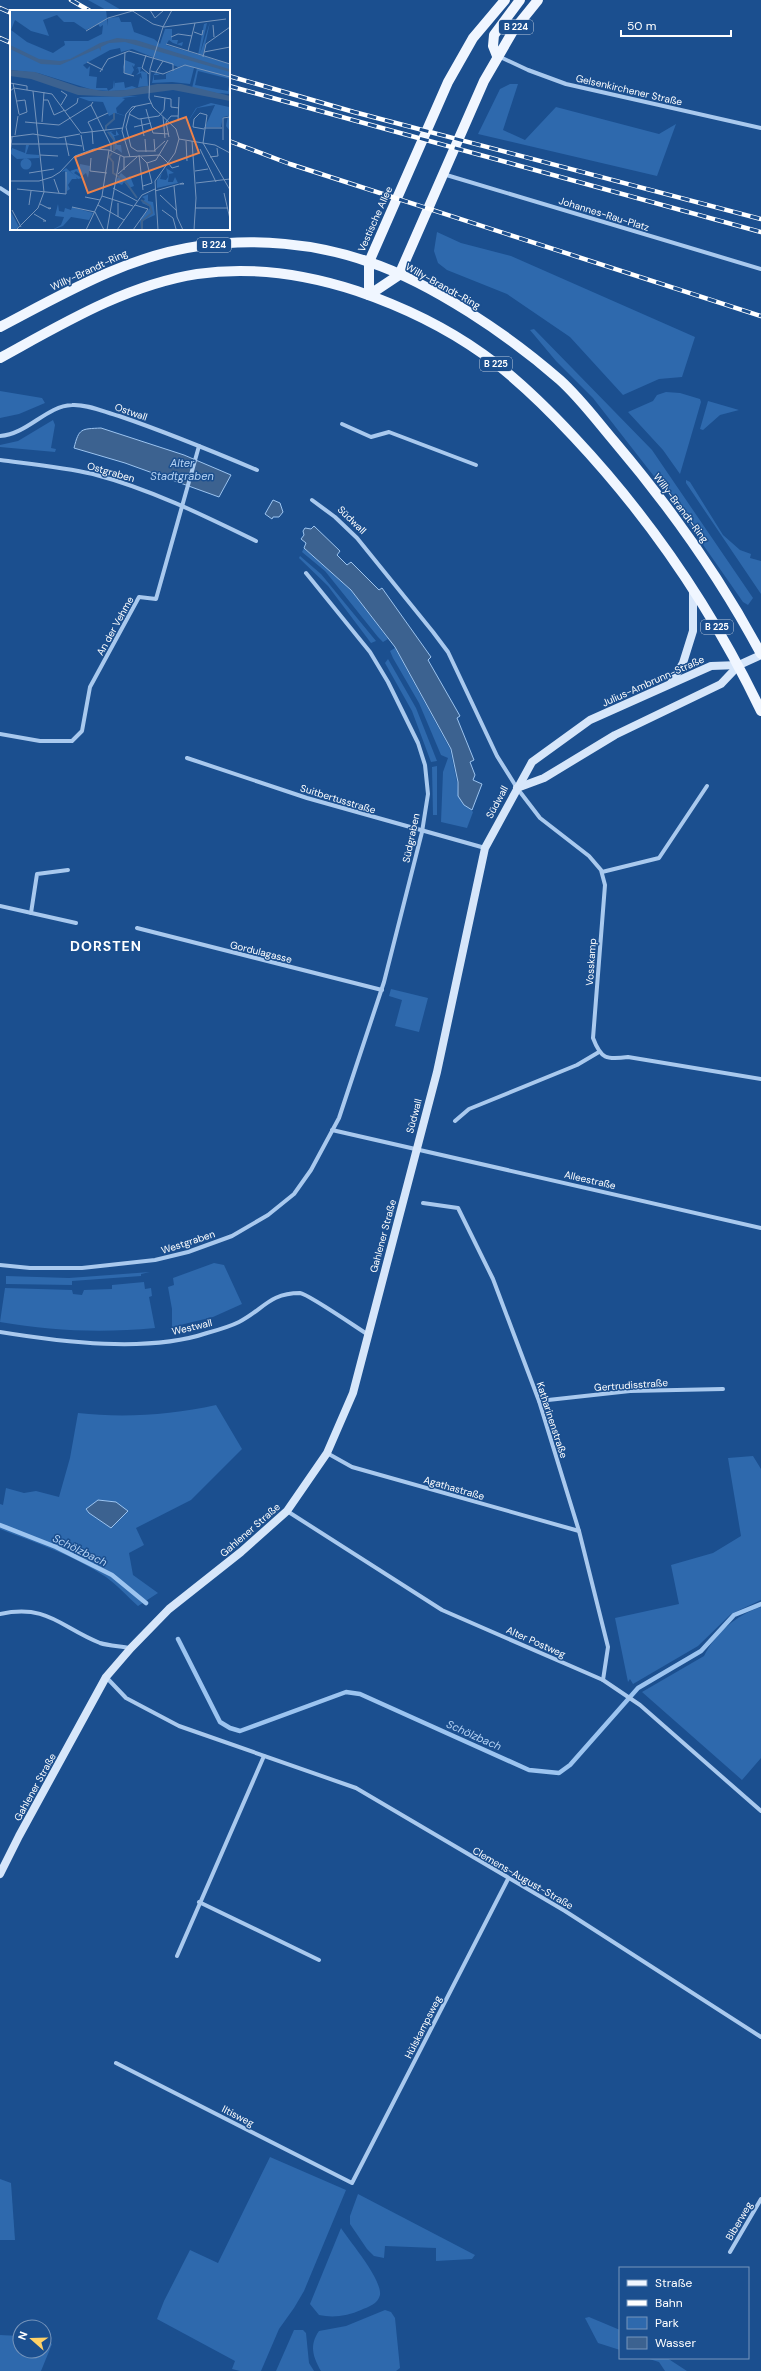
<svg xmlns="http://www.w3.org/2000/svg" width="761" height="2371" font-family="'DM Sans',sans-serif">
<style>
.green{fill:#2e69ad}
.water{fill:#3c6290;stroke:#9cc4f0}
.lines{fill:none;stroke-linecap:round;stroke-linejoin:round}
.stream{stroke:#9cc4f0;stroke-width:4.5}
.minor{stroke:#a9c9ee;stroke-width:4}
.secondary{stroke:#d6e6fa;stroke-width:8}
.primary{stroke:#f0f6ff;stroke-width:10}
.rail-casing{stroke:#fff;stroke-width:4.5}
.rail{stroke:#1b4f8f;stroke-width:3;stroke-dasharray:9;stroke-linecap:butt}
.labels{text-anchor:middle;dominant-baseline:central;stroke-width:3;stroke-linejoin:round;paint-order:stroke}
.shield{fill:#1b4f8f;stroke:#bbcadd;stroke-width:1}
.shield-label{font-size:9px;font-weight:bold;fill:#fff}
.street-label{font-size:10px;fill:#fff;stroke:#1b4f8f}
.water-label{font-size:11px;font-style:italic;fill:#b5d3f5;stroke:#1b4f8f}
.district-label{font-size:14px;font-weight:bold;letter-spacing:1px;fill:#fff;stroke:#1b4f8f}
.inset-river{fill:none;stroke:#3c6290;stroke-width:2}
.inset-road{fill:none;stroke:#7695bc;stroke-width:1}
.view{fill:#ee8249;fill-opacity:0.15;stroke:#ee8249;stroke-width:2}
.inset-edge{fill:none;stroke:#fff;stroke-width:2}
</style>
<rect width="100%" height="100%" fill="#1b4f8f"/>
<!-- green -->
<g class="green">
<path d="M88,0H104L123,11H108Z"/>
<path d="M510,84H518L503,130L525,140L556,107L659,134L676,124L657,176L478,134L500,89Z"/>
<path d="M437,232L461,243L511,256L695,337L682,377L659,379L623,395L570,337L507,294L447,270L438,263L434,251Z"/>
<path d="M534,329L652,450L753,598L748,605L743,602L667,493L593,398L556,361L530,330Z"/>
<path d="M0,391L42,398L45,403L19,414L0,418Z"/>
<path d="M666,392L680,393L700,399L701,402L680,474L663,450L628,412L653,401L657,395Z"/>
<path d="M708,401L739,410L720,415L703,430L700,429Z"/>
<path d="M53,420L55,425L51,448L56,449L55,452L0,447V445L18,441Z"/>
<path d="M686,480L690,482L723,535L740,550L751,554L750,558L761,561V594L686,483Z"/>
<path d="M304,548L351,590L388,639L383,642L378,637L325,571L302,552Z"/>
<path d="M300,556L321,574L376,641L371,643L328,586L299,558Z"/>
<path d="M395,648L450,749L457,782L458,796L473,812L467,828L441,822L443,772L448,758L441,755L419,703L393,658L390,651Z"/>
<path d="M388,659L416,708L437,761L431,762L412,711L385,663Z"/>
<path d="M437,766V815H433L432,767Z"/>
<path d="M391,989L428,998L419,1032L395,1026L402,1000L389,996Z"/>
<path d="M214,1263L224,1265L242,1304L213,1317L172,1327V1309L168,1287L174,1285L173,1278Z"/>
<path d="M150,1272L141,1274V1276L72,1281V1285L6,1284V1276L69,1278Z"/>
<path d="M144,1282L145,1289L151,1288L152,1296L149,1297L155,1328C102,1333 52,1331 0,1322L5,1288L72,1290L73,1294L82,1295L84,1290L112,1289V1285Z"/>
<path d="M216,1405L242,1449L191,1500L136,1528L144,1545L129,1553L133,1575L158,1593L138,1606C127,1596 117,1585 106,1577C73,1555 36,1543 0,1529V1504L3,1505L6,1488L24,1493L36,1491L59,1497L70,1458L78,1413C123,1418 171,1415 216,1405Z"/>
<path d="M753,1456L761,1469V1600L731,1614L698,1646L633,1684L630,1679L628,1682L615,1618L679,1604L671,1565L713,1553L741,1536L728,1458Z"/>
<path d="M761,1607V1758L742,1780L642,1692L704,1656C716,1633 736,1615 761,1607Z"/>
<path d="M270,2157L346,2190L304,2291L294,2308L279,2329L261,2371H240L232,2369L235,2361L157,2319L164,2301L190,2250L218,2263Z"/>
<path d="M0,2179L11,2183L15,2240H0Z"/>
<path d="M358,2194L475,2255L472,2259L436,2261V2248L385,2246L384,2258L374,2256L367,2249L350,2224V2216Z"/>
<path d="M341,2228C350,2242 382,2279 380,2295C378,2304 368,2307 361,2310C348,2316 333,2318 319,2315L310,2304Z"/>
<path d="M385,2310L391,2312L395,2318L400,2368L396,2371H321C313,2357 309,2345 319,2331L346,2326Z"/>
<path d="M589,2317L620,2330V2350L598,2343L585,2318Z"/>
<path d="M294,2330H303L306,2333L309,2363L314,2371H276Z"/>
<path d="M0,2335L20,2336V2351H44V2337L52,2344L41,2371H0Z"/>
<path d="M646,2358H667L687,2371H665L659,2362Z"/>
</g>
<!-- water -->
<g class="water">
<path d="M101,428L184,455L231,475L219,497L125,463L74,448C79,428 81,429 101,428Z"/>
<path d="M273,500L280,503L283,512L279,517H273L272,519L265,514Z"/>
<path d="M314,526L340,551L337,555L347,565L351,562L379,590L382,588L431,657L428,660L460,716L457,718L474,760L470,762L475,775L473,780L482,784L472,810L464,805L458,796V782L451,749L395,647L351,590L304,548L306,543L301,539L304,535L303,531L305,528L311,529Z"/>
<path d="M98,1500L116,1502L128,1511L111,1528L89,1513L86,1509Z"/>
</g>
<g class="lines">
<!-- stream -->
<g class="stream">
<path d="M0,1525L56,1547L112,1575L146,1603"/>
<path d="M178,1639L220,1722L230,1728L240,1731L346,1692L360,1694L380,1703L529,1770L559,1773L570,1765L638,1688L701,1651L734,1615L761,1604"/>
</g>
<!-- minor -->
<g class="minor">
<path d="M498,56L528,70L566,84L761,128"/>
<path d="M443,174L761,269"/>
<path d="M0,188L11,195"/>
<path d="M342,424L371,437L389,432L476,465"/>
<path d="M0,436C28,434 46,406 72,405C87,404 104,412 119,416C166,432 212,451 257,470"/>
<path d="M0,460C31,464 63,467 93,474C150,489 203,515 256,541"/>
<path d="M312,500L335,517L357,538L433,632L448,652L497,756L517,788L540,818L589,856L601,870L605,885L593,1038C601,1059 606,1060 628,1057L761,1079"/>
<path d="M0,734L40,741H72L82,731L90,687L139,597L156,599L199,446"/>
<path d="M187,758L307,798L485,848"/>
<path d="M602,872L659,858L707,786"/>
<path d="M0,906L76,923"/>
<path d="M31,913L37,874L68,870"/>
<path d="M137,928L382,990"/>
<path d="M455,1121L469,1109L577,1065L599,1052"/>
<path d="M332,1130L761,1228"/>
<path d="M423,1203L458,1208L493,1279L539,1401L579,1531L608,1647L603,1680"/>
<path d="M0,1265L30,1268H82L155,1260L188,1252L232,1236L268,1215L294,1194L311,1170L339,1118L384,982L422,832L428,794L425,765L418,743L388,682L370,652L306,573"/>
<path d="M0,1332C61,1342 148,1353 207,1333C218,1330 229,1327 239,1322C263,1310 269,1293 300,1293C308,1294 356,1327 367,1334"/>
<path d="M539,1401L630,1391L723,1389"/>
<path d="M327,1453L352,1467L579,1531"/>
<path d="M287,1511L442,1610L603,1680L640,1705L761,1811"/>
<path d="M0,1614C48,1604 60,1627 100,1643C109,1646 121,1646 130,1648"/>
<path d="M106,1677L126,1698L179,1726L356,1788L565,1911L761,2037"/>
<path d="M199,1902L319,1960"/>
<path d="M177,1956L264,1756"/>
<path d="M116,2063L352,2183L508,1879"/>
<path d="M730,2252L761,2199"/>
</g>
<!-- secondary -->
<g class="secondary">
<path d="M671,683L683,663L693,631V591"/>
<path d="M517,788L544,778L615,735L721,684L739,665"/>
<path d="M0,1874L19,1836L106,1677L131,1648L169,1609L241,1552L287,1511L327,1453L353,1393L437,1072L485,848L532,762L590,720L711,666L739,665L761,655"/>
</g>
<!-- primary -->
<g class="primary">
<path d="M497,56L493,46L494,35L520,0"/>
<path d="M369,295L399,275L484,81L513,31L538,0"/>
<path d="M369,295V262L448,82L473,38L505,0"/>
<path d="M0,327C63,294 127,256 199,246C254,238 316,243 369,262C432,283 510,336 560,380C580,398 597,421 614,441C670,507 720,577 761,654"/>
<path d="M0,358C62,324 126,285 197,274C252,266 305,274 357,291C401,306 445,327 483,354C517,378 546,407 574,437C650,518 713,611 761,711"/>
</g>
<!-- rail casing -->
<g class="rail-casing">
<g id="rail">
<path d="M71,0L90,11"/>
<path d="M0,8L11,13"/>
<path d="M0,38L11,43"/>
<path d="M229,76L354,112L761,219"/>
<path d="M229,86L761,232"/>
<path d="M229,141L290,164L761,316"/>
</g>
</g>
<!-- rail -->
<use href="#rail" class="rail"/>
</g>
<g class="labels">
<!-- shield labels -->
<g class="shield">
<rect x="499" y="20" width="34" height="14" rx="3"/>
<rect x="197" y="238" width="34" height="14" rx="3"/>
<rect x="480" y="357" width="32" height="14" rx="3"/>
<rect x="701" y="620" width="32" height="14" rx="3"/>
</g>
<g class="shield-label">
<text x="516" y="27">B 224</text>
<text x="214" y="245">B 224</text>
<text x="496" y="364">B 225</text>
<text x="717" y="627">B 225</text>
</g>
<!-- street labels -->
<g class="street-label">
<text transform="translate(629 90) rotate(13)">Gelsenkirchener Straße</text>
<text transform="translate(604 214) rotate(17)">Johannes-Rau-Platz</text>
<text transform="translate(375 219) rotate(-66)">Vestische Allee</text>
<text transform="translate(89 270) rotate(-25)">Willy-Brandt-Ring</text>
<text transform="translate(443 286) rotate(29)">Willy-Brandt-Ring</text>
<text transform="translate(131 412) rotate(19)">Ostwall</text>
<text transform="translate(111 472) rotate(16)">Ostgraben</text>
<text transform="translate(681 508) rotate(53)">Willy-Brandt-Ring</text>
<text transform="translate(352 520) rotate(44)">Südwall</text>
<text transform="translate(115 626) rotate(-61)">An der Vehme</text>
<text transform="translate(653 681) rotate(-24)">Julius-Ambrunn-Straße</text>
<text transform="translate(338 799) rotate(17)">Suitbertusstraße</text>
<text transform="translate(497 802) rotate(-62)">Südwall</text>
<text transform="translate(411 838) rotate(-78)">Südgraben</text>
<text transform="translate(261 952) rotate(14)">Gordulagasse</text>
<text transform="translate(591 962) rotate(-86)">Vosskamp</text>
<text transform="translate(414 1116) rotate(-75)">Südwall</text>
<text transform="translate(590 1180) rotate(13)">Alleestraße</text>
<text transform="translate(383 1236) rotate(-75)">Gahlener Straße</text>
<text transform="translate(188 1242) rotate(-18)">Westgraben</text>
<text transform="translate(192 1327) rotate(-13)">Westwall</text>
<text transform="translate(631 1385) rotate(-4)">Gertrudisstraße</text>
<text transform="translate(552 1420) rotate(72)">Katharinenstraße</text>
<text transform="translate(454 1488) rotate(16)">Agathastraße</text>
<text transform="translate(250 1530) rotate(-41)">Gahlener Straße</text>
<text transform="translate(536 1642) rotate(24)">Alter Postweg</text>
<text transform="translate(35 1787) rotate(-61)">Gahlener Straße</text>
<text transform="translate(523 1878) rotate(30)">Clemens-August-Straße</text>
<text transform="translate(423 2027) rotate(-63)">Hülskampsweg</text>
<text transform="translate(238 2116) rotate(27)">Iltisweg</text>
<text transform="translate(739 2221) rotate(-60)">Biberweg</text>
</g>
<!-- water labels -->
<g class="water-label">
<text x="182" y="463">Alter<tspan x="182" dy="13">Stadtgraben</tspan></text>
<text transform="translate(80 1550) rotate(26)">Schölzbach</text>
<text transform="translate(474 1735) rotate(24)">Schölzbach</text>
</g>
<!-- district labels -->
<g class="district-label">
<text x="106" y="946">DORSTEN</text>
</g>
</g>
<!-- overview -->
<g transform="translate(10 10)">
<rect width="220" height="220" fill="#1b4f8f"/>
<path d="M0,0H96L98,16V8L109,7L111,12H121L124,22L144,29L150,34L155,19H162V30H168L167,34L173,32L172,36L163,33L159,30L156,35L220,54V84L208,83L220,86L182,78L187,58H184L180,74L162,72L142,73L144,64L146,63L150,65H144V70L156,69V64L174,55L168,57L122,39L111,42L110,38L100,40L73,55L77,59L80,56L79,66L87,67L86,78H97L98,81L103,78L104,70L105,78V73L114,72L115,78L122,76L127,78L121,80L101,81L83,80L28,63L0,60ZM47,5L54,12H64L76,20L88,14L90,17L93,15L92,24L78,31H54L55,35L43,43L17,32L1,20L5,10L21,21L39,26L33,10ZM188,61L220,69L218,81L185,75ZM200,12H205H200L193,45H188L194,14L197,13L190,44ZM115,50L125,54L124,57L122,55L124,60L121,65L115,64L113,57ZM128,57H131L130,62L132,61L137,63L138,76L128,77L130,67L132,69L131,63L126,65L129,62L128,58L126,59ZM128,86L112,88L115,89L106,98L107,103L113,105L115,106L105,103L99,106L93,92L79,91L68,87ZM201,93L219,97V99L220,96V121L216,116L218,106L213,107L211,117H195L205,95L187,98L177,113L186,98ZM106,120L109,125L104,126L107,135H111L112,143L107,139L103,141L104,130L97,122L104,121L101,122L104,125H106ZM16,135H19L16,144L29,145V148L7,149L0,143L2,138L15,143ZM10.5 154a5.5 5.5 0 1 1 11 0a5.5 5.5 0 1 1-11 0ZM70,154L80,156L78,168L76,163L72,166L66,161L64,163L72,168L68,169L66,167L67,169H62L58,175L60,179L57,181L55,161L51,162L56,158L65,166L60,161L69,158ZM156,158L164,163V166V163L159,164L158,172H163L165,167L168,173L147,178V170L152,163L150,169L156,170L158,167ZM111,163L117,168L120,166L124,176L119,178L114,172L112,175L105,172ZM0,179L1,202L9,217L5,220H0ZM141,183L138,184V191L143,192L145,205L132,211L133,220H131L130,209L141,197L132,193L135,189L132,187ZM48,194L49,201L54,202L55,198L61,200L62,197L83,203L79,210L61,207L53,216L42,220L51,215L54,207L45,206Z" fill="#2e69ad" fill-rule="evenodd"/>
<path d="M107,28L126,30L219,59L220,62L115,32L99,33L91,37V41L89,38L50,55L31,54L0,39V35L29,49L50,51L60,49L90,33ZM0,60L25,62L69,77L93,81L116,80L147,74H171L220,86V91L163,80L110,87L68,85L21,69L0,66Z" fill="#3c6290"/>
<path class="inset-river" d="M96,120V116L104,109V103M98,122L104,130V141M102,143L99,147L103,152V163L115,171L127,188M131,190L140,196L142,203L132,211V220"/>
<path class="inset-road" d="M121,0L143,14L154,17L216,9M140,0L145,8L154,0M203,15L204,27M153,17L162,0M76,21L98,8L126,0M184,22L192,25L193,20M161,27L168,24L182,26M156,34L220,54M178,41L185,13M115,42L114,63L124,66M194,42L220,37M136,45L132,58L139,64M193,47L196,34L220,17M77,52L93,60M141,61L153,64L175,55L220,67M90,62L98,49L119,41L163,54V61M146,62L153,51M0,73L17,76V80M3,73L9,104M0,81L4,78L42,84L71,123M144,86L161,89V97L169,98M33,90H38L44,105L55,100M7,91L15,90L17,102L9,105M83,92L81,95L101,135V141M51,95L57,85L51,81M126,96L120,102L116,117L121,137L127,141H144L155,131M136,99L143,123L159,124M55,101L67,93L68,88M119,104L129,109L149,106L154,100L155,88M153,107L155,128M131,109L134,126M168,111L169,87M15,112L49,115L81,95M32,112L34,82M124,117L141,113M194,118H212M71,123L113,118M5,125L8,106M71,125L74,141M0,127L23,124L48,128L70,124M55,127L59,146M159,127L156,112L161,106H168M135,129L136,142M144,129L145,142M169,129L205,135L220,143M213,130V108L220,107M176,131L177,151M182,131L186,188L184,220M193,133L197,105L190,103L184,109L183,117L194,119M193,133L220,180M2,134H58L72,136M83,134L82,120L78,112L98,103M190,139L206,172M0,143L2,127M30,145L48,146M129,145L133,180M114,147V160M120,147L112,121L116,104L122,97L141,93M131,147L137,153L142,173L133,176M200,147L208,146L207,138M81,148L80,161L97,163M137,153L146,150L158,130M159,154L162,158L169,156M185,161L198,159M19,163L44,159M108,164L127,147M44,169L49,183M0,171H29L42,167L50,162L65,146L84,139L99,140L114,147L150,145L159,154M186,173L220,169M164,176L167,207L173,220M103,178L127,191M7,179L56,184V162M145,181L173,173L174,174H170M214,183L220,209M150,185L167,201M92,186L123,196M75,187L90,190M30,194L40,199L41,198H38M19,195L21,181M88,195L114,210M62,197L85,202M185,198H218M2,200L11,217M152,200L163,208L166,219M85,202L94,220M24,204L36,211H33M108,207V193M6,220L28,198L34,182L23,81M76,220L92,186L99,140M97,220L110,146M107,220L132,185L145,179M123,220L138,199L125,195M148,220L145,171L165,143L169,129L166,119L143,97L139,88L140,59L153,17"/>
<path class="view" d="M176,107L189,143L78,183L65,147Z"/>
<rect width="220" height="220" class="inset-edge"/>
</g>
<!-- legend -->
<rect x="619" y="2267" width="130" height="92" fill="#1b4f8f" stroke="#7695bc"/>
<rect x="627" y="2280" width="20" height="6" fill="#f0f6ff" stroke="#7695bc"/>
<text x="655" y="2287" font-size="12" fill="#ffffff">Straße</text>
<rect x="627" y="2300" width="20" height="6" fill="#ffffff" stroke="#7695bc"/>
<text x="655" y="2307" font-size="12" fill="#ffffff">Bahn</text>
<rect x="627" y="2317" width="20" height="12" fill="#2e69ad" stroke="#7695bc"/>
<text x="655" y="2327" font-size="12" fill="#ffffff">Park</text>
<rect x="627" y="2337" width="20" height="12" fill="#3c6290" stroke="#7695bc"/>
<text x="655" y="2347" font-size="12" fill="#ffffff">Wasser</text>
<!-- north arrow -->
<g transform="translate(32 2339) rotate(290)"><circle r="19" fill="#1b4f8f" stroke="#7695bc"/>
<path d="M0-3L7 15L0 10L-7 15Z" fill="#ffd166"/>
<text y="-6" font-size="11" font-weight="bold" text-anchor="middle" fill="#ffffff">N</text>
</g>
<!-- scale -->
<path d="M621 30v6h110v-6" fill="none" stroke="#ffffff" stroke-width="2"/>
<text x="627" y="30" font-size="12" fill="#ffffff" stroke="#1b4f8f" stroke-width="3" paint-order="stroke">50 m</text>
</svg>
